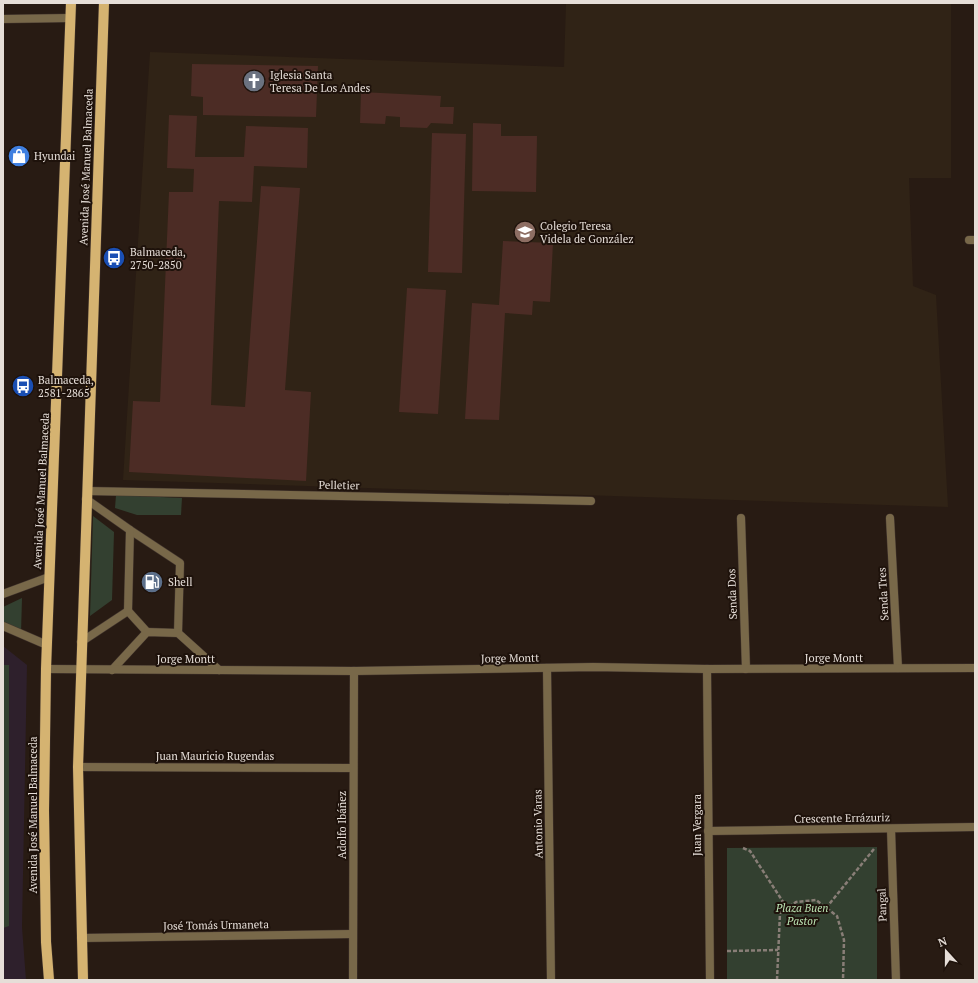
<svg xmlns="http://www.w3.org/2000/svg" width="978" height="983" font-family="'PT Serif',serif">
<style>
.commercial{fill:#2e202c}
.education{fill:#302316}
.green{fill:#334030}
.building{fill:#4c2c25}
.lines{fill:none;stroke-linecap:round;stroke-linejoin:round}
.service-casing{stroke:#43362f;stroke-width:9}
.minor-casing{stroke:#43362f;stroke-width:9}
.tertiary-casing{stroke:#43362f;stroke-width:9}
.primary-casing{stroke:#43362f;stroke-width:11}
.path{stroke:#897e77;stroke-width:2.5;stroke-dasharray:4 2;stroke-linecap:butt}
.service{stroke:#786849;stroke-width:8}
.minor{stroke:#786849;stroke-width:8}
.tertiary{stroke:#786849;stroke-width:8}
.primary{stroke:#d5b371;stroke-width:10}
.labels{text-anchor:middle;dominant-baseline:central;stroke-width:4;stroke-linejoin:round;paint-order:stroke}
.poi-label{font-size:11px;fill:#e6ded8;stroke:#1e120b;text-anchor:start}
.street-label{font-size:11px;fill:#e6ded8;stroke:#1e120b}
.park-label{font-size:11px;font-style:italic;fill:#bbe4b3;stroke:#1e120b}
</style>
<rect width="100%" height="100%" fill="#281b13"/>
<!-- commercial -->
<path class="commercial" d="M3,646L27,665L22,927L26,980H3Z"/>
<!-- education -->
<path class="education" d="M566,3H951V178H909L913,286L936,295L948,507L123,480L150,52L564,67Z"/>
<!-- green -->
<g class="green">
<path d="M116,495L182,498L181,515H137L115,508Z"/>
<path d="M93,516L114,532L112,600L90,616Z"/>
<path d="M22,598L21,633L3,625V607Z"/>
<path d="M3,665H9V926L3,928Z"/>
<path d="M877,847V980H727V848Z"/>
</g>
<!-- building -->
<g class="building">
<path d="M192,64L318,66L316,117L203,115V97L191,96Z"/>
<path d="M361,92L441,96L440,107H454L453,124L431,123L427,128L400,127V117L386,116L385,124L360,123Z"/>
<path d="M169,115L197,116L195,157H244L246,126L308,128L307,168L254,166L252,202L219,201L211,405L245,407L261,186L300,188L285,390L311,392L306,481L129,472L133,401L160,402L169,192H193L194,169L167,168Z"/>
<path d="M473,123L501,124V136H537L536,192L472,191Z"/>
<path d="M432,133L466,134L462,273L428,272Z"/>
<path d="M503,241L553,243L550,302L533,301L532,315L505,313L499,420L465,419L472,303L499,305Z"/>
<path d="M407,288L446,290L438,414L399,412Z"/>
</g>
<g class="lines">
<!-- service casing -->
<g class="service-casing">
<g id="service">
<path d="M130,530L180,563L178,633"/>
<path d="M128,611L147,632"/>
<path d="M81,642L128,611L130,530L86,499"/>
<path d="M112,670L147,632L178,633L219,670"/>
</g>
</g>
<!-- minor casing -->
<g class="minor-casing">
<g id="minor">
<path d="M3,19L70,18"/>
<path d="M969,240H975"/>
<path d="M87,491L591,501"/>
<path d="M741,518L746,669"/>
<path d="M890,518L898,668"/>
<path d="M3,594L49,577"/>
<path d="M3,626L47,645"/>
<path d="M547,668L551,980"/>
<path d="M707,669L710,980"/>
<path d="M78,767L353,768"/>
<path d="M891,829L896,980"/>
<path d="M708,831L975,827"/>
<path d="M81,938L352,934"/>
<path d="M353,980L354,671"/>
</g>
</g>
<!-- tertiary casing -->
<g class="tertiary-casing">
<path id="tertiary" d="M46,669L354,671L593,667L707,669L975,668"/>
</g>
<!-- primary casing -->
<g class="primary-casing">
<g id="primary">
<path d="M49,980L46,942L44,811L46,669L71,3"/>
<path d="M83,980L78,767L104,3"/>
</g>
</g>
<!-- path -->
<g class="path">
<path d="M743,848L750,851L787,908"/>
<path d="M826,908L874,849"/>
<path d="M727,951L778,950"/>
<path d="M777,980L780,913L796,902L816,900L837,916L844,940L843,980"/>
</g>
<!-- service -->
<use href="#service" class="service"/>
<!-- minor -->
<use href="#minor" class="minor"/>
<!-- tertiary -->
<use href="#tertiary" class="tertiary"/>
<!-- primary -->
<use href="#primary" class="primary"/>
</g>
<!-- icons -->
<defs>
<g id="church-disc" transform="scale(1.15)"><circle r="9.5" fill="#6b7280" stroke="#1e120b"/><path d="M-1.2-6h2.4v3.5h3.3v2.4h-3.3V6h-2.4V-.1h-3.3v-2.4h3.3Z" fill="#fff"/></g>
<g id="shop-disc" transform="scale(1.15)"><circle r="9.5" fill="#3f7fe0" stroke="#1e120b"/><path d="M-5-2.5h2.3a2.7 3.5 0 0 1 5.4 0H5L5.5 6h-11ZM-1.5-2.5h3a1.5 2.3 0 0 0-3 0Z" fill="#fff"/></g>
<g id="school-disc" transform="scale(1.15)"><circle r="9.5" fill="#8d6e63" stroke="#1e120b"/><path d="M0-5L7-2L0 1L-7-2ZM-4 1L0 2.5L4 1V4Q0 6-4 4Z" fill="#fff"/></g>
<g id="bus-disc" transform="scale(1.15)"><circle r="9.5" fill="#1a4fb4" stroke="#1e120b"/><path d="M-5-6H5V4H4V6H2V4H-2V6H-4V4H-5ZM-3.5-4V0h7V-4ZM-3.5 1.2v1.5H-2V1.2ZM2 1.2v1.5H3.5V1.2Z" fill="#fff"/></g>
<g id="fuel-disc" transform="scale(1.15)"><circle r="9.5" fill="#5c6f8a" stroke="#1e120b"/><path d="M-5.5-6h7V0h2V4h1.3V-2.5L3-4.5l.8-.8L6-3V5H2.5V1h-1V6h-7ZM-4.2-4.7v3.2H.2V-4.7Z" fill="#fff"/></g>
</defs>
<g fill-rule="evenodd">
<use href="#church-disc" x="254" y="81"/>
<use href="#shop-disc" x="19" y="156"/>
<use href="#school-disc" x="525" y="232"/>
<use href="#bus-disc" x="114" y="258"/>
<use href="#bus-disc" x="23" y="386"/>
<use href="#fuel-disc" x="152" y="582"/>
</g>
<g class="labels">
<!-- poi labels -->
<g class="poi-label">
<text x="270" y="75">Iglesia Santa<tspan x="270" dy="13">Teresa De Los Andes</tspan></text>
<text x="34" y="156">Hyundai</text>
<text x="540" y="226">Colegio Teresa<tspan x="540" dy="13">Videla de González</tspan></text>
<text x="130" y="252">Balmaceda,<tspan x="130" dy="13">2750-2850</tspan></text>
<text x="38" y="380">Balmaceda,<tspan x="38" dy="13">2581-2865</tspan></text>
<text x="168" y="582">Shell</text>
</g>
<!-- street labels -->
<g class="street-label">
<text transform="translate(86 167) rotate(-88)">Avenida José Manuel Balmaceda</text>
<text transform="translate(339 485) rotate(1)">Pelletier</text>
<text transform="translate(41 491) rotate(-87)">Avenida José Manuel Balmaceda</text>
<text transform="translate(732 594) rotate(-92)">Senda Dos</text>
<text transform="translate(883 594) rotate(-93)">Senda Tres</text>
<text transform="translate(510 658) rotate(-1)">Jorge Montt</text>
<text x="834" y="658">Jorge Montt</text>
<text x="186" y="659">Jorge Montt</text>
<text x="215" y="756">Juan Mauricio Rugendas</text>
<text transform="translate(33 815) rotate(-90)">Avenida José Manuel Balmaceda</text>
<text transform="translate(842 818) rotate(-1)">Crescente Errázuriz</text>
<text transform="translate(538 824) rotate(-91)">Antonio Varas</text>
<text transform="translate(342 825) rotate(-90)">Adolfo Ibáñez</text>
<text transform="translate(697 825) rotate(-90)">Juan Vergara</text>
<text transform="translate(882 905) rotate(-92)">Pangal</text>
<text transform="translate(216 925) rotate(-1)">José Tomás Urmaneta</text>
</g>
<!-- park labels -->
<g class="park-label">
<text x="802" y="908">Plaza Buen<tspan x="802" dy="13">Pastor</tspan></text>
</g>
</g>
<!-- border -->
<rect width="978" height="983" fill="none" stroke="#e6ded8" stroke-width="8"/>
<!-- north arrow -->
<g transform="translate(946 951) rotate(339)" stroke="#1e120b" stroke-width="3" paint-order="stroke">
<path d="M0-3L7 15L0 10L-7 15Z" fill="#e6ded8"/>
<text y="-6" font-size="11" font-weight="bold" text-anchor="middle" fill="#e6ded8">N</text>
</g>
</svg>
